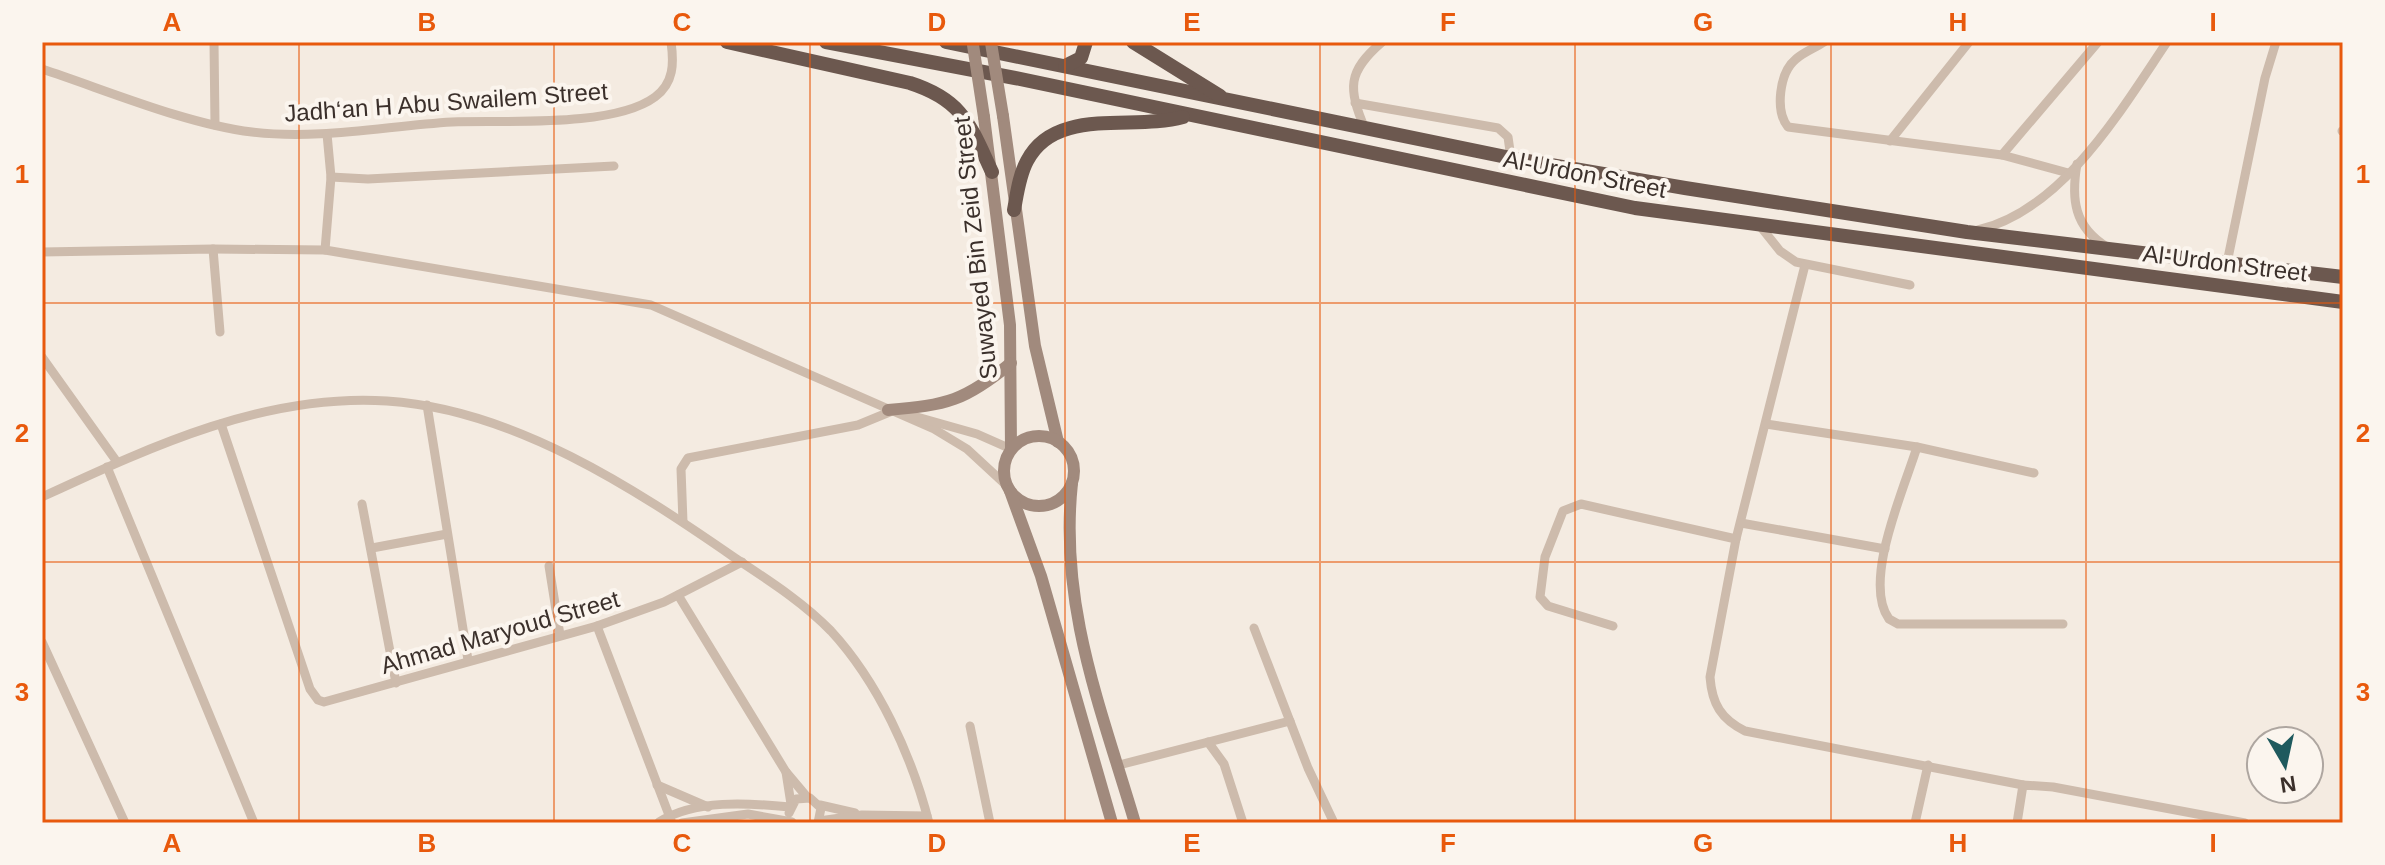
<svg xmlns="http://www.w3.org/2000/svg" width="2385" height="865" font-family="Arial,sans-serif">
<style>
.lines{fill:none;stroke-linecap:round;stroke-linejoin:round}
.minor{stroke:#cdbbac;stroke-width:9}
.secondary{stroke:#a18a7d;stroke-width:12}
.trunk{stroke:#6c584f;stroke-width:14}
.secondary-bridge{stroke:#a18a7d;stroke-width:12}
.grid{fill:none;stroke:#e8590c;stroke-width:2;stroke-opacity:0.55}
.labels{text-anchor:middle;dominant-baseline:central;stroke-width:8;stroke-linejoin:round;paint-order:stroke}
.street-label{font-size:24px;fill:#3b302b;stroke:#fbf5ee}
.neatline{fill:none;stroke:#e8590c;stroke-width:3}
.grid-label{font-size:26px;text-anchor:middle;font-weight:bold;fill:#e8590c}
</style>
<rect width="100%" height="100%" fill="#f4ebe1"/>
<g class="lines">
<!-- minor -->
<g class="minor">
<path d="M214,42L215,125"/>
<path d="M1824,42C1815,48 1804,52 1796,59C1779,73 1775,111 1788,127L2002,155L2098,42"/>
<path d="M42,69C106,90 186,124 252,132C319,140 385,126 452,122C504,120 613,128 655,97C674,83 674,63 671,42"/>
<path d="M1355,103L1498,128L1508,137L1511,158"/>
<path d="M1365,129C1348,88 1347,72 1382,42"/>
<path d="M2342,131H2343"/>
<path d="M327,134L331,177L368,179L614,166"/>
<path d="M1890,141L1969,42"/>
<path d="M2002,155L2072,174"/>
<path d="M2077,164C2071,199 2074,227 2107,247"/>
<path d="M1760,226L1780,251L1796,262L1910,285"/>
<path d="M1978,230C2063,210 2121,110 2167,42"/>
<path d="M213,249L325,250L651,305L934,429L967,449L1006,485"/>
<path d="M325,250L331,177"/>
<path d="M42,252L213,249L220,332"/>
<path d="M2227,263L2265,78L2276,42"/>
<path d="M1805,265L1736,539L1710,677C1712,704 1721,719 1745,731L2023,785"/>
<path d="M42,357L117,462"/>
<path d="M427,405L468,660"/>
<path d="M910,415L977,434L1011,449"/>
<path d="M221,424L310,689L318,700L324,702L597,626L664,602L742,562"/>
<path d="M1766,424L1917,447L2034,473"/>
<path d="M1917,447C1904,489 1862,582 1889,619L1898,624H2063"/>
<path d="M107,467L254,823"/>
<path d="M42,497C150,447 265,393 387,401C513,409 634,488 735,558C768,580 803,602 831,631C878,682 912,756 929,823"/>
<path d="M362,504L396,683"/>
<path d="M683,522L681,469L688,458L858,425L892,411"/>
<path d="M1741,523L1885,549"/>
<path d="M372,548L447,534"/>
<path d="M549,566L560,635"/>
<path d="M678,595L786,772L807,797"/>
<path d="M597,626L672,823"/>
<path d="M1613,626L1548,606L1540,597L1545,557L1563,511L1581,504L1736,539"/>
<path d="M1254,628L1308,768L1334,823"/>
<path d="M42,642L125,823"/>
<path d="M970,726L990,823"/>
<path d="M1208,742L1224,764L1243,823"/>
<path d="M1119,765L1290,721"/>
<path d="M786,772L791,804"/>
<path d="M657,785L708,807"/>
<path d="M820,805L855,813"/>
<path d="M789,813L796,799L810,798L821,808L818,823"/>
<path d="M819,821L862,815L927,816"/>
<path d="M659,822C695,799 749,803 790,807"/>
<path d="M682,823L748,814L792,822"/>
<path d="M1915,823L1928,765"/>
<path d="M2017,823L2023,785L2053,787L2245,823"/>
</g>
<!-- secondary -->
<g class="secondary">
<path d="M1003,116L1035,346L1058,442"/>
<path d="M984,117L1010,325L1011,449"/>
<path d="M888,410C947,405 965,401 1011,363"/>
<circle cx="1039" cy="471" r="35"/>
<path d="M1072,483C1059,606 1101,708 1135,823"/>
<path d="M1010,491L1041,576L1112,823"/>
</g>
<!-- trunk -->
<g class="trunk">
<path d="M727,42L910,83C963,100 970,125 992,172"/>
<path d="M826,42L1015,78L1635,208L2343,302"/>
<path d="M946,42L1511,158L1685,188L1967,232L2343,277"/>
<path d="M1133,42L1220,96"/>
<path d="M1065,66L1081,58L1086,42"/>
<path d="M1014,210C1017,194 1019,176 1027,161C1055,106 1134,131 1183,117"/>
</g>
<!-- secondary-bridge -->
<g class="secondary-bridge">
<path d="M991,43L1003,116"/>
<path d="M973,45L984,117"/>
</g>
</g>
<!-- grid -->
<path class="grid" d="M299,42V823M554,42V823M810,42V823M1065,42V823M1320,42V823M1575,42V823M1831,42V823M2086,42V823M42,303H2343M42,562H2343"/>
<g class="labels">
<!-- street labels -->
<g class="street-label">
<text transform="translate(446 102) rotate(-4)">Jadh‘an H Abu Swailem Street</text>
<text transform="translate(1585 174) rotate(11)">Al-Urdon Street</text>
<text transform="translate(975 248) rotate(-96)">Suwayed Bin Zeid Street</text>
<text transform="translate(2225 263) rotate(7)">Al-Urdon Street</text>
<text transform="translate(500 632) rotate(-16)">Ahmad Maryoud Street</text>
</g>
</g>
<!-- border -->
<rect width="2385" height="865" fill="none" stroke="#fbf5ee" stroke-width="88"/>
<!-- north arrow -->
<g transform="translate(2285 765) rotate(171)"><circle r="38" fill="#fbf5ee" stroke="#aea6a0" stroke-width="2"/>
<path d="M0-6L14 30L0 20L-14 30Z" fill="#1f5a5e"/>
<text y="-12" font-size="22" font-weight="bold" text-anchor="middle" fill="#3b302b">N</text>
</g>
<rect x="44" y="44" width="2297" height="777" class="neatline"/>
<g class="grid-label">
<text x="172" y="31">A</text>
<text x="427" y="31">B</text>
<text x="682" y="31">C</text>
<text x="937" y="31">D</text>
<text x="1192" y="31">E</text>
<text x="1448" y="31">F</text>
<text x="1703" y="31">G</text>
<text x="1958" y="31">H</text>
<text x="2213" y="31">I</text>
<text x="22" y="183">1</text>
<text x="2363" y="183">1</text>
<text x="22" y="442">2</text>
<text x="2363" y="442">2</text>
<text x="22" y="701">3</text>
<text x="2363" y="701">3</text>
<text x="172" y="852">A</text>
<text x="427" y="852">B</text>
<text x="682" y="852">C</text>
<text x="937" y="852">D</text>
<text x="1192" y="852">E</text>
<text x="1448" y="852">F</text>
<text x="1703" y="852">G</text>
<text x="1958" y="852">H</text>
<text x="2213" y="852">I</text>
</g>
</svg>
